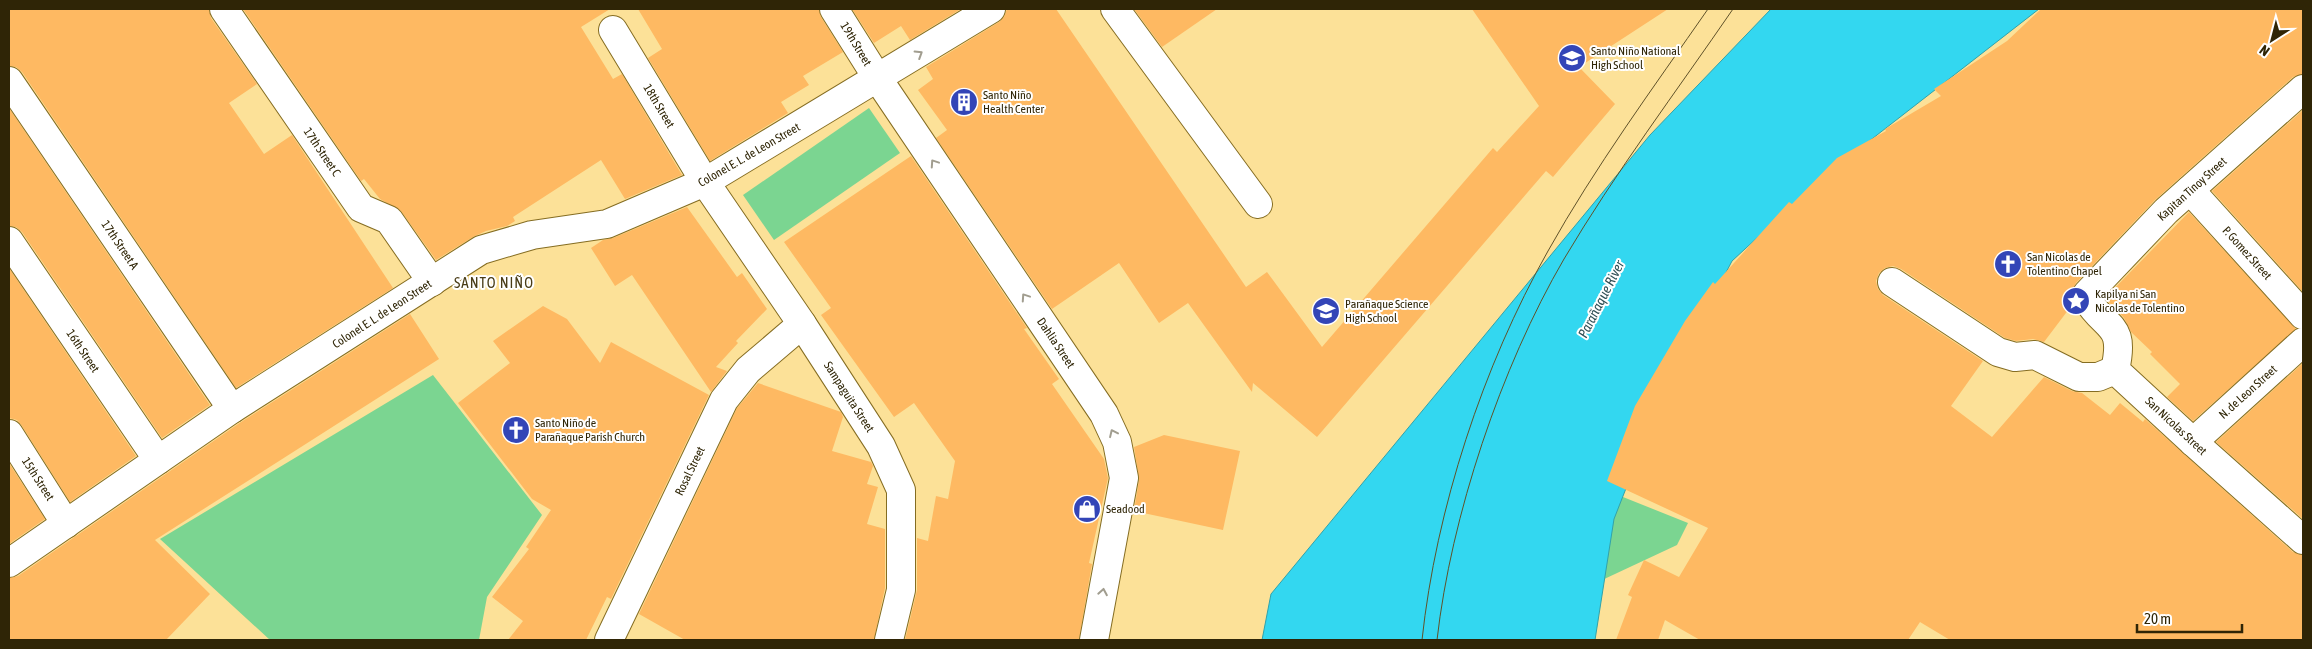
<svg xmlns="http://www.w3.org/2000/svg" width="2312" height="649" font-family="'Asap Condensed',sans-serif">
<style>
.green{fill:#7bd591}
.water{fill:#33d7f0;stroke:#32a2aa}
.building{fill:#feb962}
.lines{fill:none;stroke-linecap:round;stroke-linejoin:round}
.minor-casing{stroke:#856d22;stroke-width:30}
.minor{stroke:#fff;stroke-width:28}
.tram{stroke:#605229;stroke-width:1}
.oneway{stroke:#a19d8f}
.labels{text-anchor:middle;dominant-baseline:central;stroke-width:4;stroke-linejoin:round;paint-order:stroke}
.street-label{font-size:12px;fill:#2f2506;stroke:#fff}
.poi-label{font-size:12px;fill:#2f2506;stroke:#fff;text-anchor:start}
.water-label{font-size:14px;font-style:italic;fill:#305056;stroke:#fff}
.quarter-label{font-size:15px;letter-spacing:1px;fill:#493c16;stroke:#fff}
</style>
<rect width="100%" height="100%" fill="#fce198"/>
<!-- green -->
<g class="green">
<path d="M869,108L900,153L774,240L743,195Z"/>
<path d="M433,375L542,515L487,597L479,640H270L160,539Z"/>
<path d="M1608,491L1688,523L1677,545L1600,581Z"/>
</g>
<!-- water -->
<path class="water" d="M1771,9H2039L1823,177L1732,261L1665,389L1614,519L1595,640H1262L1271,594L1650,135Z"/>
<!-- building -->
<g class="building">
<path d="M9,9H209L211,18L257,84L229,103L264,154L292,135L393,288L236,388L22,72L16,67L9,66Z"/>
<path d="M243,9H610L581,27L613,79L622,74L682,175L625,199L601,160L513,217L515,221L507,226L486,231L473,237L436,260L401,211L380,199L364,179L361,181Z"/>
<path d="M638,9H819L821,17L843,52L803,76L809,85L781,102L788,113L710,161L648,58L662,49Z"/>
<path d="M852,9H961L910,40L901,26L874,43Z"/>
<path d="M1007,9H1056L1246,287L1267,272L1322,347L1493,148L1497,152L1539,106L1472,9H1668L1579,67L1615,104L1553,177L1546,171L1317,437L1253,383L1252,392L1188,303L1159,323L1119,263L1052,309L936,138L947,130L918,90L933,79L926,67L999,22L1004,17Z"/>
<path d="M1134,9H1217L1162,47Z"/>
<path d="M2041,9H2303V74L2293,77L2155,200L2076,283L2071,294L2072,305L2044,342L2033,339L2016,341L2005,338L1901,269L1893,266L1885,268L1879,273L1876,281L1878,289L1883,295L1983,361L1951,406L1992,437L2044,377L2072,391L2082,393L2110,415L2120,403L2143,422L2145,419L2293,552L2303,555V640H1950L1920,622L1908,640H1700L1665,620L1658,640H1616L1632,597L1628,595L1644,560L1679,577L1708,528L1607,481L1635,406L1685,321L1713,282L1715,284L1789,202L1792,204L1837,158L1886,131L1885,129L1941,96L1934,89L2007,41Z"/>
<path d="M9,108L210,405L162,438L22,232L16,227L9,226Z"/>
<path d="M2303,110V292L2212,191Z"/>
<path d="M911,156L1027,328L1024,329L1059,379L1052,384L1104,459L1108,478L1089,563L1092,564L1079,640H905L917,590V538L928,541L936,496L948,499L955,461L914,403L894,417L821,315L831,308L784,242Z"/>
<path d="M687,207L737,277L742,273L767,309L736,341L738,343L716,367L727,371L711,392L632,275L615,286L591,248L603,240L613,238Z"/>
<path d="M2189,212L2296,329L2193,421L2167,397L2180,384L2150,354L2152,352L2131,332L2124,318L2105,298Z"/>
<path d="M9,268L136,456L70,502L22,426L17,420L9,418Z"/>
<path d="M543,306L567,319L600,363L611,342L709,395L611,599L607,597L586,640H508L523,621L492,597L529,549L526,547L551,510L532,499L458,403L510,363L493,341Z"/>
<path d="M410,314L439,359L155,540L210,594L166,640H9V578L18,576L241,422Z"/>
<path d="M2303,363V519L2216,442Z"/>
<path d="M758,383L841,412L843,417L832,451L871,462L873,466L867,484L878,487L867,524L885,529V588L874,640H685L639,614L737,408Z"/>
<path d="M1164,435L1240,451L1223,530L1134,511L1139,480L1134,447Z"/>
<path d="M9,463L45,519L9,544Z"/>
</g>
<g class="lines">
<!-- minor casing -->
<g class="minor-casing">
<g id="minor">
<path d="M224,9L361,208L389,220L432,282"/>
<path d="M834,9L878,79L1104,414L1117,442L1124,478L1094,640"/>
<path d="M1115,9L1258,204"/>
<path d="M613,30L705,182L802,324L881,446L901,490V590L889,640"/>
<path d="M9,81L232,409"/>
<path d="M2303,89L2166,211L2087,294L2086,298C2106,331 2126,322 2115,370L2193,442L2303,540"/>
<path d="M2190,190L2303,315"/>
<path d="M9,241L158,460"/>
<path d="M1892,282L1998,352L2015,357L2035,355L2079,377H2098L2115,370"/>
<path d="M9,434L66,524"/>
<path d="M2193,442L2303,342"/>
<path d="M9,563L232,409L481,250L532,235L607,224L705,182L991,9"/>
<path d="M609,640L724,400L748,370L802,324"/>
</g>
</g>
<!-- minor -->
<use href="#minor" class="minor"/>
<!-- tram -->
<g class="tram">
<path d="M1422,640C1436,509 1483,366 1548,251C1595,167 1653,88 1708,9"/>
<path d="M1437,640C1451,516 1501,367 1564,259C1615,173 1676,92 1733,9"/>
</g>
</g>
<!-- one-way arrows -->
<defs><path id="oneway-chevron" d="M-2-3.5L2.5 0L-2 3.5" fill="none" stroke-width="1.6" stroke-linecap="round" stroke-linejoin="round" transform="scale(1.25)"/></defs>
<g class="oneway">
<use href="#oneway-chevron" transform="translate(919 54) rotate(-32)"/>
<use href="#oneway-chevron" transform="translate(934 163) rotate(-124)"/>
<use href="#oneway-chevron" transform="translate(1025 297) rotate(-124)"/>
<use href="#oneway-chevron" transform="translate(1113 433) rotate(-115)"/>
<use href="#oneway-chevron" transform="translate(1103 592) rotate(-80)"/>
</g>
<!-- icons -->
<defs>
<g id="school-disc" transform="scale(1.4375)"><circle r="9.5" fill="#3345b7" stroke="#fff"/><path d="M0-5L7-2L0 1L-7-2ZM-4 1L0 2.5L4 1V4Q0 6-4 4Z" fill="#fff"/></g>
<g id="building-disc" transform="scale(1.4375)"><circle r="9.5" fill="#3345b7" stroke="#fff"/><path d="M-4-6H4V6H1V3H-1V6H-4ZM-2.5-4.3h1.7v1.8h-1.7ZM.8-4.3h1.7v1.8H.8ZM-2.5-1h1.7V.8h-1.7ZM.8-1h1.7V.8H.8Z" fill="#fff"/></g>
<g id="church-disc" transform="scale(1.4375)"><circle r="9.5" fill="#3345b7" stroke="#fff"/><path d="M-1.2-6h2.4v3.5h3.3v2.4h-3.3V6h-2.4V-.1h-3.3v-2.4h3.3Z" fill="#fff"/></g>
<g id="sight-disc" transform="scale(1.4375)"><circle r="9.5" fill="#3345b7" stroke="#fff"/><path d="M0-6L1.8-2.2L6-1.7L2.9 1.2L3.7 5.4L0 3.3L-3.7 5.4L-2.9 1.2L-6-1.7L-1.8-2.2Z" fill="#fff"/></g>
<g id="shop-disc" transform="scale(1.4375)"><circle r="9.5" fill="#3345b7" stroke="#fff"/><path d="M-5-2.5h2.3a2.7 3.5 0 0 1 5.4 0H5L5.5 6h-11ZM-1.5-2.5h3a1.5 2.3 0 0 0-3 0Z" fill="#fff"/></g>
</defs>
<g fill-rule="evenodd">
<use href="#school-disc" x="1572" y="58"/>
<use href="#building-disc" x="964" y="102"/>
<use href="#church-disc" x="2008" y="264"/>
<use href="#sight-disc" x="2076" y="301"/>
<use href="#school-disc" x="1326" y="311"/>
<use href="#church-disc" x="516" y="430"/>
<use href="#shop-disc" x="1087" y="509"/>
</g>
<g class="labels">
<!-- street labels -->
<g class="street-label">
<text transform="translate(856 44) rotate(59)">19th Street</text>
<text transform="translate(659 106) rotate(59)">18th Street</text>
<text transform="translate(322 152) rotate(56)">17th Street C</text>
<text transform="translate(749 155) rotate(-30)">Colonel E. L. de Leon Street</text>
<text transform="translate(2192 189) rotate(-42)">Kapitan Tinoy Street</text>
<text transform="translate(120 245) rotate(56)">17th Street A</text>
<text transform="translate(2247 253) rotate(48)">P. Gomez Street</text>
<text transform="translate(382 314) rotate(-33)">Colonel E. L. de Leon Street</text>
<text transform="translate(1056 343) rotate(56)">Dahlia Street</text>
<text transform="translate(83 351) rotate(56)">16th Street</text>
<text transform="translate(2248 392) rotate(-42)">N. de Leon Street</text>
<text transform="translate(849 397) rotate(57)">Sampaguita Street</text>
<text transform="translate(2176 426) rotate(43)">San Nicolas Street</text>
<text transform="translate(690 471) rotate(-64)">Rosal Street</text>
<text transform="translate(38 479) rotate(57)">15th Street</text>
</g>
<!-- poi labels -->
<g class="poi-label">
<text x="1591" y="51">Santo Niño National<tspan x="1591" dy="14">High School</tspan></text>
<text x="983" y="95">Santo Niño<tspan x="983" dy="14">Health Center</tspan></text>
<text x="2027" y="257">San Nicolas de<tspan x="2027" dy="14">Tolentino Chapel</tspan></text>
<text x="2095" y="294">Kapilya ni San<tspan x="2095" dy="14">Nicolas de Tolentino</tspan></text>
<text x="1345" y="304">Parañaque Science<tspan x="1345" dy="14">High School</tspan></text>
<text x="535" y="423">Santo Niño de<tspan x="535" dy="14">Parañaque Parish Church</tspan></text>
<text x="1106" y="509">Seadood</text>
</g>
<!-- water labels -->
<g class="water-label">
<text transform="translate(1601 299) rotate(-63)">Parañaque River</text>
</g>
<!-- quarter labels -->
<g class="quarter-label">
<text x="494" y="282">SANTO NIÑO</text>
</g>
</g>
<!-- border -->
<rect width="2312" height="649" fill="none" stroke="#2f2506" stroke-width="20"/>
<!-- north arrow -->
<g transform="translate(2272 40) rotate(216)" stroke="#ffffff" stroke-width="4" paint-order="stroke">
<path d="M0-4L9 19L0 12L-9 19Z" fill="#2f2506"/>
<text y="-8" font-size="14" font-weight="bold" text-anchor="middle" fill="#2f2506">N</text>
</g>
<!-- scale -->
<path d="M2137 624v8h105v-8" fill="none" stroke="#2f2506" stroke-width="2.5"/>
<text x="2144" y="624" font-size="15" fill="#2f2506" stroke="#ffffff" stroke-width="4" paint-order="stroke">20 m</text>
</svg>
